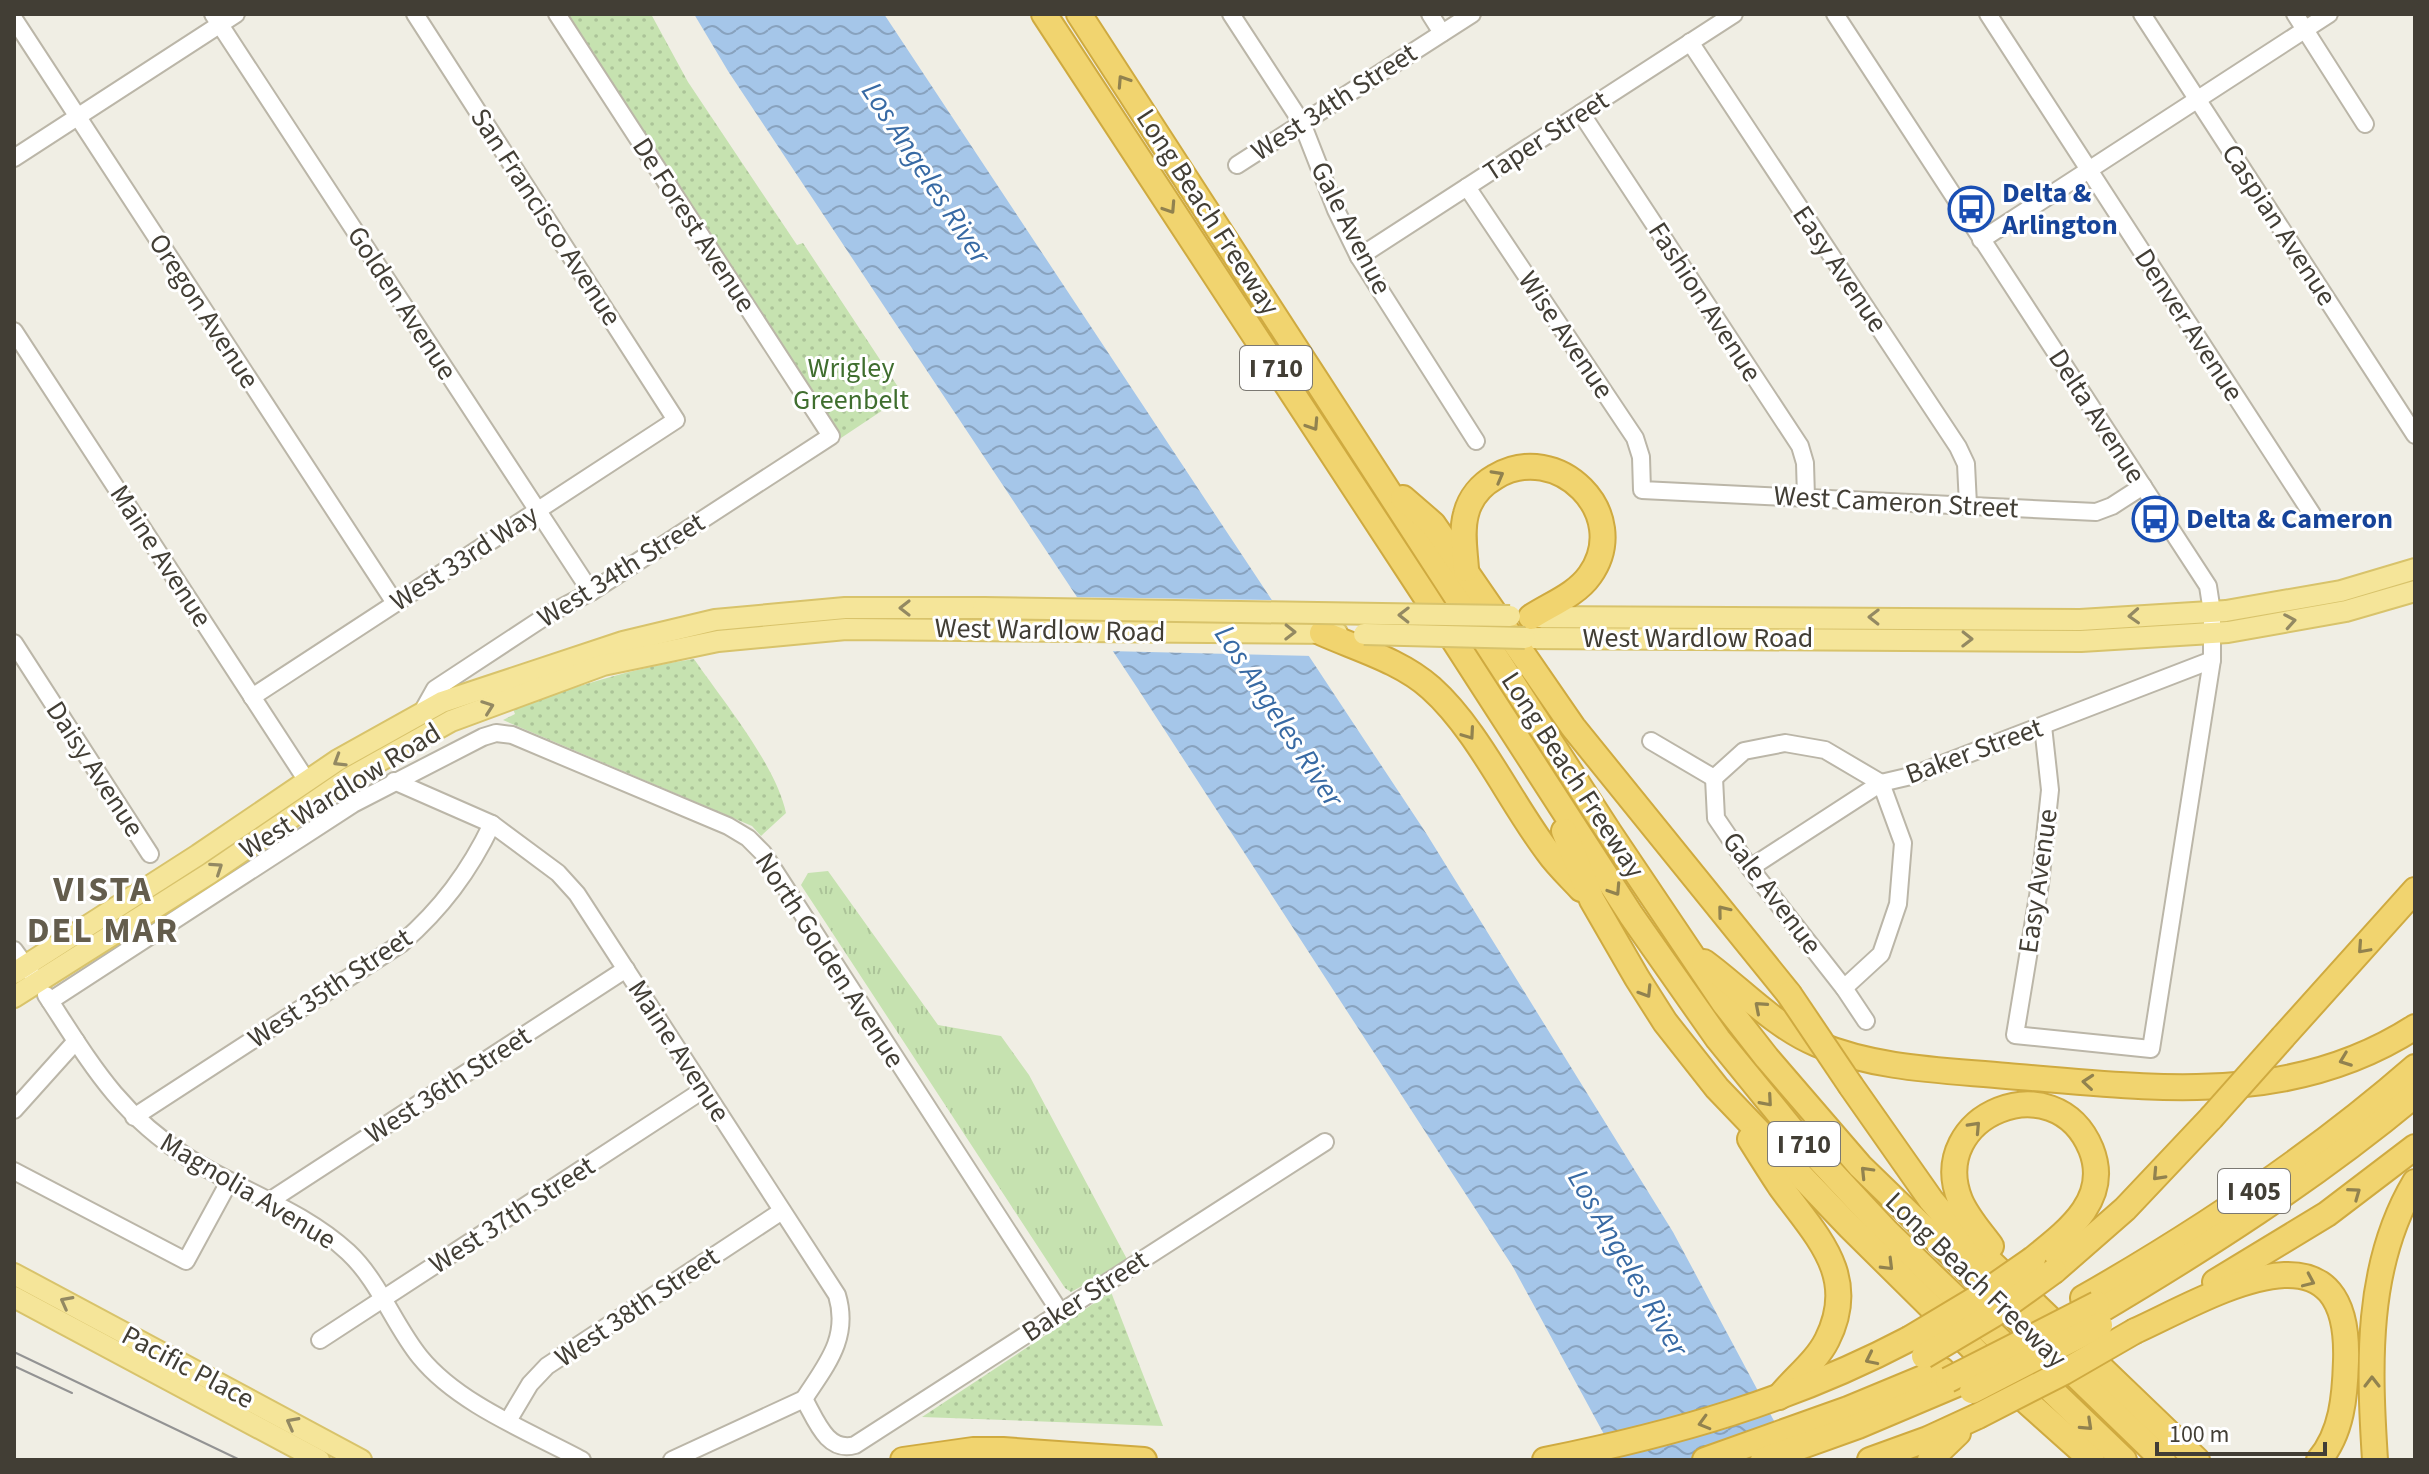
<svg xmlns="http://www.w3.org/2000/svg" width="2429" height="1474" font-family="'Source Sans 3',sans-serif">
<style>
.grass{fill:url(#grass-tufts)}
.park{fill:url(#park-dots)}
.water{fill:url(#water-waves)}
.pier{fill:#f0eee4}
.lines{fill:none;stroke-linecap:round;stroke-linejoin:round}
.minor-casing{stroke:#bbb6a8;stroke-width:20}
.major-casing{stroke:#d8c36b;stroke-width:24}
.highway-casing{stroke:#cfaa40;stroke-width:28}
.minor{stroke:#fff;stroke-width:16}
.major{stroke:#f5e599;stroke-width:20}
.highway{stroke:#f1d46f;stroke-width:24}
.tram{stroke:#939393;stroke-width:2}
.major-bridge-casing{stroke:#d8c36b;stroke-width:24;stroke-linecap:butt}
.highway-bridge-casing{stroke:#cfaa40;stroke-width:28;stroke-linecap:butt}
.major-bridge{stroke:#f5e599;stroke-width:20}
.highway-bridge{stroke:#f1d46f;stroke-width:24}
.oneway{stroke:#91824f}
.oneway2{stroke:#938962}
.labels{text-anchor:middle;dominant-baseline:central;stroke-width:6;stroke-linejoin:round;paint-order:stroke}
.shield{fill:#fff;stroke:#7b7872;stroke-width:2}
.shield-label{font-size:26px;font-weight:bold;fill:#423e35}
.street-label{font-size:28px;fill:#423e35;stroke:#fff}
.transit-label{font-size:28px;font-weight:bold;fill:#164399;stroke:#fff;text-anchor:start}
.park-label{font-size:28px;fill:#3f6e2e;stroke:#fff}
.water-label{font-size:30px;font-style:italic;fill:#386aa4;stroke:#fff}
.district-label{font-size:36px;font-weight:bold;letter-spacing:2px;fill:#645d4d;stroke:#fff}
</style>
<defs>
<pattern id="grass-tufts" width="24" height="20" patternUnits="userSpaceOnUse" patternTransform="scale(2)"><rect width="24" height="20" fill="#c6e2b0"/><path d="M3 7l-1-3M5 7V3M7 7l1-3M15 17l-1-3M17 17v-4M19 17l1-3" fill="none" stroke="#abc398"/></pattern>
<pattern id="park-dots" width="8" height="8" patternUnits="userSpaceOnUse" patternTransform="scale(2)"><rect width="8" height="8" fill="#c6e2b0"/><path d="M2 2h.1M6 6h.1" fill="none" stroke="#abc398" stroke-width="1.8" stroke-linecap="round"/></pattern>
<pattern id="water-waves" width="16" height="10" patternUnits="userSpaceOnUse" patternTransform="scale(2)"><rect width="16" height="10" fill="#a5c6e9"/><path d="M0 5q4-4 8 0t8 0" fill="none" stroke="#88a2be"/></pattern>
</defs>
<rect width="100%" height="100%" fill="#f0eee4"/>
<!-- grass -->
<path class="grass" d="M828,871L938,1025L1001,1036L1029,1075L1128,1261L1071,1292L1065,1288L801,885L808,873Z"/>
<!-- park -->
<g class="park">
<path d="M568,14H651L688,82L797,245L803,243L904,396L841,438Z"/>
<path d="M694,659C723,701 776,765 786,813L761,836L752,826L503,720L515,714L513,709C572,687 632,668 694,659Z"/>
<path d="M1111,1292L1163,1426L922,1417Z"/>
</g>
<!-- water -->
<path class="water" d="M694,14H884L1426,833L1673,1232L1795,1460H1618L1513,1267L1138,689L728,71Z"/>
<!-- pier -->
<path class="pier" d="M1072,597L1278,600L1314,656L1108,651Z"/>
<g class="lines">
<!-- minor casing -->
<g class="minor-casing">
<g id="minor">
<path d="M213,14L591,592"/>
<path d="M1231,14L1302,123L1336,210L1359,257L1476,441"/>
<path d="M1430,14L1442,33"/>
<path d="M1835,14L2208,586L2212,612V660L2151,1049L2015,1035L2040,884L2050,790L2043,726"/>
<path d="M1988,14L2312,514"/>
<path d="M2142,14L2415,435"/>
<path d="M2295,14L2365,124"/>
<path d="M14,19L395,603"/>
<path d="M1690,42L1958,447L1966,464L1968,505"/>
<path d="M1581,113L1800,446L1805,463L1806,498"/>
<path d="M14,158L236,14"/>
<path d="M1237,165L1472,14"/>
<path d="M1467,187L1635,438L1641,457L1642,490L2096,512L2112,506L2143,486"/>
<path d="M1981,240L2329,14"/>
<path d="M1359,257L1734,14"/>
<path d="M14,331L307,781"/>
<path d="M14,643L150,854"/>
<path d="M252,697L676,420L415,14"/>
<path d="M421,714L435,689L549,614L591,592L831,436L557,14"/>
<path d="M1651,741L1714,778"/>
<path d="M1714,778L1744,751L1785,743L1825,750L1881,783L1903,843L1898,904L1881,954L1844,988"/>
<path d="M1714,778L1716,818L1750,868L1844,988L1866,1021"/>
<path d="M394,781L492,824L558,873L577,894L837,1295C850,1338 826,1365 804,1399"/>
<path d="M1750,868L1881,783L1911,776L2212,660"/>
<path d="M14,950L33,976"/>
<path d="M46,995C90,1062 117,1112 187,1157C240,1191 301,1209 348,1252C379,1281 394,1325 420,1357C458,1404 530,1432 582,1460"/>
<path d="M50,1001L353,804L483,737L496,733L512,735L728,826L748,838L763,853L1060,1312"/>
<path d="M14,1110L76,1041"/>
<path d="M134,1117L402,943C441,909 469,872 492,824"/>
<path d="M14,1171L186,1261L229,1182"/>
<path d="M271,1200L626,969"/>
<path d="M320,1340L703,1090"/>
<path d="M804,1399C816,1420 827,1453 855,1445L1325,1142"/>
<path d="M508,1421L530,1384L547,1366L782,1211"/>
<path d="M672,1460L804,1399"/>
</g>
</g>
<!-- major casing -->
<g class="major-casing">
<g id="major">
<path d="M1530,617L2080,620L2226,611L2341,591L2415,569"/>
<path d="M1525,638L2081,641L2228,632L2346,611L2415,591"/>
<path d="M14,973L198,855L338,760L442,702L623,642L715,620L845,608H983"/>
<path d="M14,997L210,873L349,778L451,721L603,665L718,641L846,629L1337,633"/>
<path d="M14,1274L361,1460"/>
<path d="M14,1297L319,1460"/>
</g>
</g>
<!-- highway casing -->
<g class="highway-casing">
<g id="highway">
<path d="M1044,14L1424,594L1631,915L1718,1039L1793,1131L1887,1232L2124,1460"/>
<path d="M1079,14L1609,832L1724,1003L1767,1058L1860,1166L2163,1460"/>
<path d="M1403,498L1433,524L1573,727L1789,994"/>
<path d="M1466,569C1465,552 1461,532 1466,514C1470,498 1481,485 1495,477C1557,439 1633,514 1590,575C1576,595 1551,604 1531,617"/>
<path d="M1322,633C1358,649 1401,661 1431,688C1478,730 1510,802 1548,852C1557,865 1570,877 1581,889"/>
<path d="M1564,831L1592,900L1637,978L1665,1022L1717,1088L1850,1227L2026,1401L2092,1460"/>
<path d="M1704,962C1741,989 1774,1026 1817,1044C1877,1069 1942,1070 2007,1076C2148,1087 2288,1109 2415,1027"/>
<path d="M2283,1037L2415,890"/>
<path d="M1851,1086L1931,1200L1953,1226L2197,1460"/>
<path d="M1750,1139C1760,1155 1770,1171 1780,1186C1815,1235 1860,1275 1827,1340C1816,1362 1794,1378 1779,1397"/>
<path d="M1991,1246C1980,1231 1967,1217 1960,1200C1926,1115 2055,1062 2091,1149C2111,1199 2068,1231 2033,1259"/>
<path d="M2054,1271L2125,1209L2211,1118"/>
<path d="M2215,1282L2327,1214L2415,1147"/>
<path d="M2083,1298C2200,1231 2313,1156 2415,1067"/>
<path d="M2091,1316C2204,1249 2314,1179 2415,1095"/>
<path d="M2135,1331C2206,1299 2351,1208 2346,1361C2345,1396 2342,1433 2319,1460"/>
<path d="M903,1460L973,1450H1003L1144,1460"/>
<path d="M1545,1460C1674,1434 1791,1401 1909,1339"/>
<path d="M1705,1460L1848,1409L1942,1370"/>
<path d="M1763,1460L1858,1426L1962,1382"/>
<path d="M1870,1460L1928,1439L1978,1416"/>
<path d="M1930,1460L1958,1433"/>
<path d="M2375,1460C2369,1366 2365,1266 2415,1182"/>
</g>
</g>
<!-- minor -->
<use href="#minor" class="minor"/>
<!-- major -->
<use href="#major" class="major"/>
<!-- highway -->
<use href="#highway" class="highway"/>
<!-- tram -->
<g class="tram">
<path d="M14,1352L240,1460"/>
<path d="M14,1366L72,1393"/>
</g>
<!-- major-bridge casing -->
<g class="major-bridge-casing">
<g id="major-bridge">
<path d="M983,608L1510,616"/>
<path d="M1364,634L1525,638"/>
</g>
</g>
<!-- highway-bridge casing -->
<g class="highway-bridge-casing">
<g id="highway-bridge">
<path d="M1789,994L1851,1086"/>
<path d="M2211,1118L2283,1037"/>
<path d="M1909,1339L1974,1300L2033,1259"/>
<path d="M1924,1356L1993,1315L2054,1271"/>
<path d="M1948,1380L2097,1304"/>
<path d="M1972,1391L2100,1325"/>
<path d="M1978,1416L2064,1372L2135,1331"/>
</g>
</g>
<!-- major-bridge -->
<use href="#major-bridge" class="major-bridge"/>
<!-- highway-bridge -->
<use href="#highway-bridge" class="highway-bridge"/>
</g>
<!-- one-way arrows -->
<defs><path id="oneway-chevron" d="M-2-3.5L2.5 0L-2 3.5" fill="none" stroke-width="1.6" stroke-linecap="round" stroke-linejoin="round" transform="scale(2)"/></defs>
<g class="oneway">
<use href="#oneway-chevron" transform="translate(1123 81) rotate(-123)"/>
<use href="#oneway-chevron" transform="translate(1170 208) rotate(57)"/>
<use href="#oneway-chevron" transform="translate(1313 425) rotate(57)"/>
<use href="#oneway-chevron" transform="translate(1498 476) rotate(-29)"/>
<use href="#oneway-chevron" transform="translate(1469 734) rotate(55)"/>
<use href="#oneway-chevron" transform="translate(1615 890) rotate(57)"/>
<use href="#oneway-chevron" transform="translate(1723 911) rotate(-129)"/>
<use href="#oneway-chevron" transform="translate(2363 948) rotate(132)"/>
<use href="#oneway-chevron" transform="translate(1646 992) rotate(58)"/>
<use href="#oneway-chevron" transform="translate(1760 1007) rotate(-139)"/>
<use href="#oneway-chevron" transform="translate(2345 1060) rotate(159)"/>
<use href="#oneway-chevron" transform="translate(2088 1082) rotate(-175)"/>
<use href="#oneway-chevron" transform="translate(1767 1101) rotate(49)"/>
<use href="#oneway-chevron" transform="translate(1975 1127) rotate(-47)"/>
<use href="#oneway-chevron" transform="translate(1866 1172) rotate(-134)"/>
<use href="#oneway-chevron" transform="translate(2158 1175) rotate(133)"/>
<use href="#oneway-chevron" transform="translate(2355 1193) rotate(-36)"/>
<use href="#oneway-chevron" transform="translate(1888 1265) rotate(45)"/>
<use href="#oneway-chevron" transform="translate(2309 1281) rotate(24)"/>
<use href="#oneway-chevron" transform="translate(1871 1359) rotate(154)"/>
<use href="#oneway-chevron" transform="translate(2372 1382) rotate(-90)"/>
<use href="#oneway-chevron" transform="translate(1704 1423) rotate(164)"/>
<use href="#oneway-chevron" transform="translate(2087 1425) rotate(43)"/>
</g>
<g class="oneway2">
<use href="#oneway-chevron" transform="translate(905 608) rotate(180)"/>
<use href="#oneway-chevron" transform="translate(1404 615) rotate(-179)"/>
<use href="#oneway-chevron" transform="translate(2134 616) rotate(177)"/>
<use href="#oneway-chevron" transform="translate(1874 617) rotate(-179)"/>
<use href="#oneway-chevron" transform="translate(2290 621) rotate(-10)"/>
<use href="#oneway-chevron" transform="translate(1290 632) rotate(1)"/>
<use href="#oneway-chevron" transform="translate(1967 639) rotate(1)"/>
<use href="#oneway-chevron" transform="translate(488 707) rotate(-20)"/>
<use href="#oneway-chevron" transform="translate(339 761) rotate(148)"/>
<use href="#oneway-chevron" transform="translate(217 868) rotate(-34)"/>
<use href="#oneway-chevron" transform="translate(66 1302) rotate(-152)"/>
<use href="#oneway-chevron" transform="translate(292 1423) rotate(-152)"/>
</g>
<!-- icons -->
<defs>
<g id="bus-ring" transform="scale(2.3)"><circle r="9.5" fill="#fff" stroke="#1a4fb4" stroke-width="1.5"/><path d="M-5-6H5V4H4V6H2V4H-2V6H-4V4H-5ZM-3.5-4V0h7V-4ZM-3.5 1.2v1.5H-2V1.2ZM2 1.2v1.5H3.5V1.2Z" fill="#1a4fb4"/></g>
</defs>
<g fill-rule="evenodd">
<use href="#bus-ring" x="1971" y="209"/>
<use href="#bus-ring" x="2155" y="519"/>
</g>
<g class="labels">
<!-- shield labels -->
<g class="shield">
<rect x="1240" y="346" width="72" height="44" rx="6"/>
<rect x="1768" y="1122" width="72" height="44" rx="6"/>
<rect x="2218" y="1169" width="72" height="44" rx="6"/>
</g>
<g class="shield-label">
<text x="1276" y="368">I 710</text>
<text x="1804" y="1144">I 710</text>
<text x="2254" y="1191">I 405</text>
</g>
<!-- street labels -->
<g class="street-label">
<text transform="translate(1334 102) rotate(-33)">West 34th Street</text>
<text transform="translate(1546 136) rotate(-33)">Taper Street</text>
<text transform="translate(1208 212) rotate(57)">Long Beach Freeway</text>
<text transform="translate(546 217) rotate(57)">San Francisco Avenue</text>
<text transform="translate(694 225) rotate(57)">De Forest Avenue</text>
<text transform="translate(2279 225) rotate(57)">Caspian Avenue</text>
<text transform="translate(1351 228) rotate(63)">Gale Avenue</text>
<text transform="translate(1840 269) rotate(56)">Easy Avenue</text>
<text transform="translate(1705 302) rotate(57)">Fashion Avenue</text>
<text transform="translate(402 303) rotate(57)">Golden Avenue</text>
<text transform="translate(204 311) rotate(57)">Oregon Avenue</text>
<text transform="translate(2189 325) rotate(57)">Denver Avenue</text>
<text transform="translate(1566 335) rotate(56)">Wise Avenue</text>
<text transform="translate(2097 416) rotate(57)">Delta Avenue</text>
<text transform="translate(1896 502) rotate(3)">West Cameron Street</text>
<text transform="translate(161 556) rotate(57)">Maine Avenue</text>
<text transform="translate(464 558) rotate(-33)">West 33rd Way</text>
<text transform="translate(621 570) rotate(-32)">West 34th Street</text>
<text transform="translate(1050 630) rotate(1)">West Wardlow Road</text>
<text x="1698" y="638">West Wardlow Road</text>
<text transform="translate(1974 751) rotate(-20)">Baker Street</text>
<text transform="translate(95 769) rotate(57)">Daisy Avenue</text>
<text transform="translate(1573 775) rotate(57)">Long Beach Freeway</text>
<text transform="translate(340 791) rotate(-32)">West Wardlow Road</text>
<text transform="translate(2038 881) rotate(-82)">Easy Avenue</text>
<text transform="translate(1772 893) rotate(53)">Gale Avenue</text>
<text transform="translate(830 960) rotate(57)">North Golden Avenue</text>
<text transform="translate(330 988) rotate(-34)">West 35th Street</text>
<text transform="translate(679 1051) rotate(57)">Maine Avenue</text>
<text transform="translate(448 1085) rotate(-33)">West 36th Street</text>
<text transform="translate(248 1191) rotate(31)">Magnolia Avenue</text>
<text transform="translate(512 1215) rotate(-33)">West 37th Street</text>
<text transform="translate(1976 1280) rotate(44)">Long Beach Freeway</text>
<text transform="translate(1085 1296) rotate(-33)">Baker Street</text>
<text transform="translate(637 1307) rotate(-34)">West 38th Street</text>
<text transform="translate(188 1367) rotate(28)">Pacific Place</text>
</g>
<!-- transit labels -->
<g class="transit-label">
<text x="2002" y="193">Delta &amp;<tspan x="2002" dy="32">Arlington</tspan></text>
<text x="2186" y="519">Delta &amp; Cameron</text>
</g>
<!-- park labels -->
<g class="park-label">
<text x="851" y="368">Wrigley<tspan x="851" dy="32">Greenbelt</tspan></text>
</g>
<!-- water labels -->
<g class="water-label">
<text transform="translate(926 173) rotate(57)">Los Angeles River</text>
<text transform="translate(1279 716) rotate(57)">Los Angeles River</text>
<text transform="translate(1628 1263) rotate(60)">Los Angeles River</text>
</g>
<!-- district labels -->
<g class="district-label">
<text x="103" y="889">VISTA<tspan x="103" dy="41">DEL MAR</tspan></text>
</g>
</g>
<!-- border -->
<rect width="2429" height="1474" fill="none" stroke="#423e35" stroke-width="32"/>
<!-- scale -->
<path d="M2157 1442v12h168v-12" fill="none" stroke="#423e35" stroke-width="4"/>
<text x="2169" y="1442" font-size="24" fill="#423e35" stroke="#ffffff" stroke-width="6" paint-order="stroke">100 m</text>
</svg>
